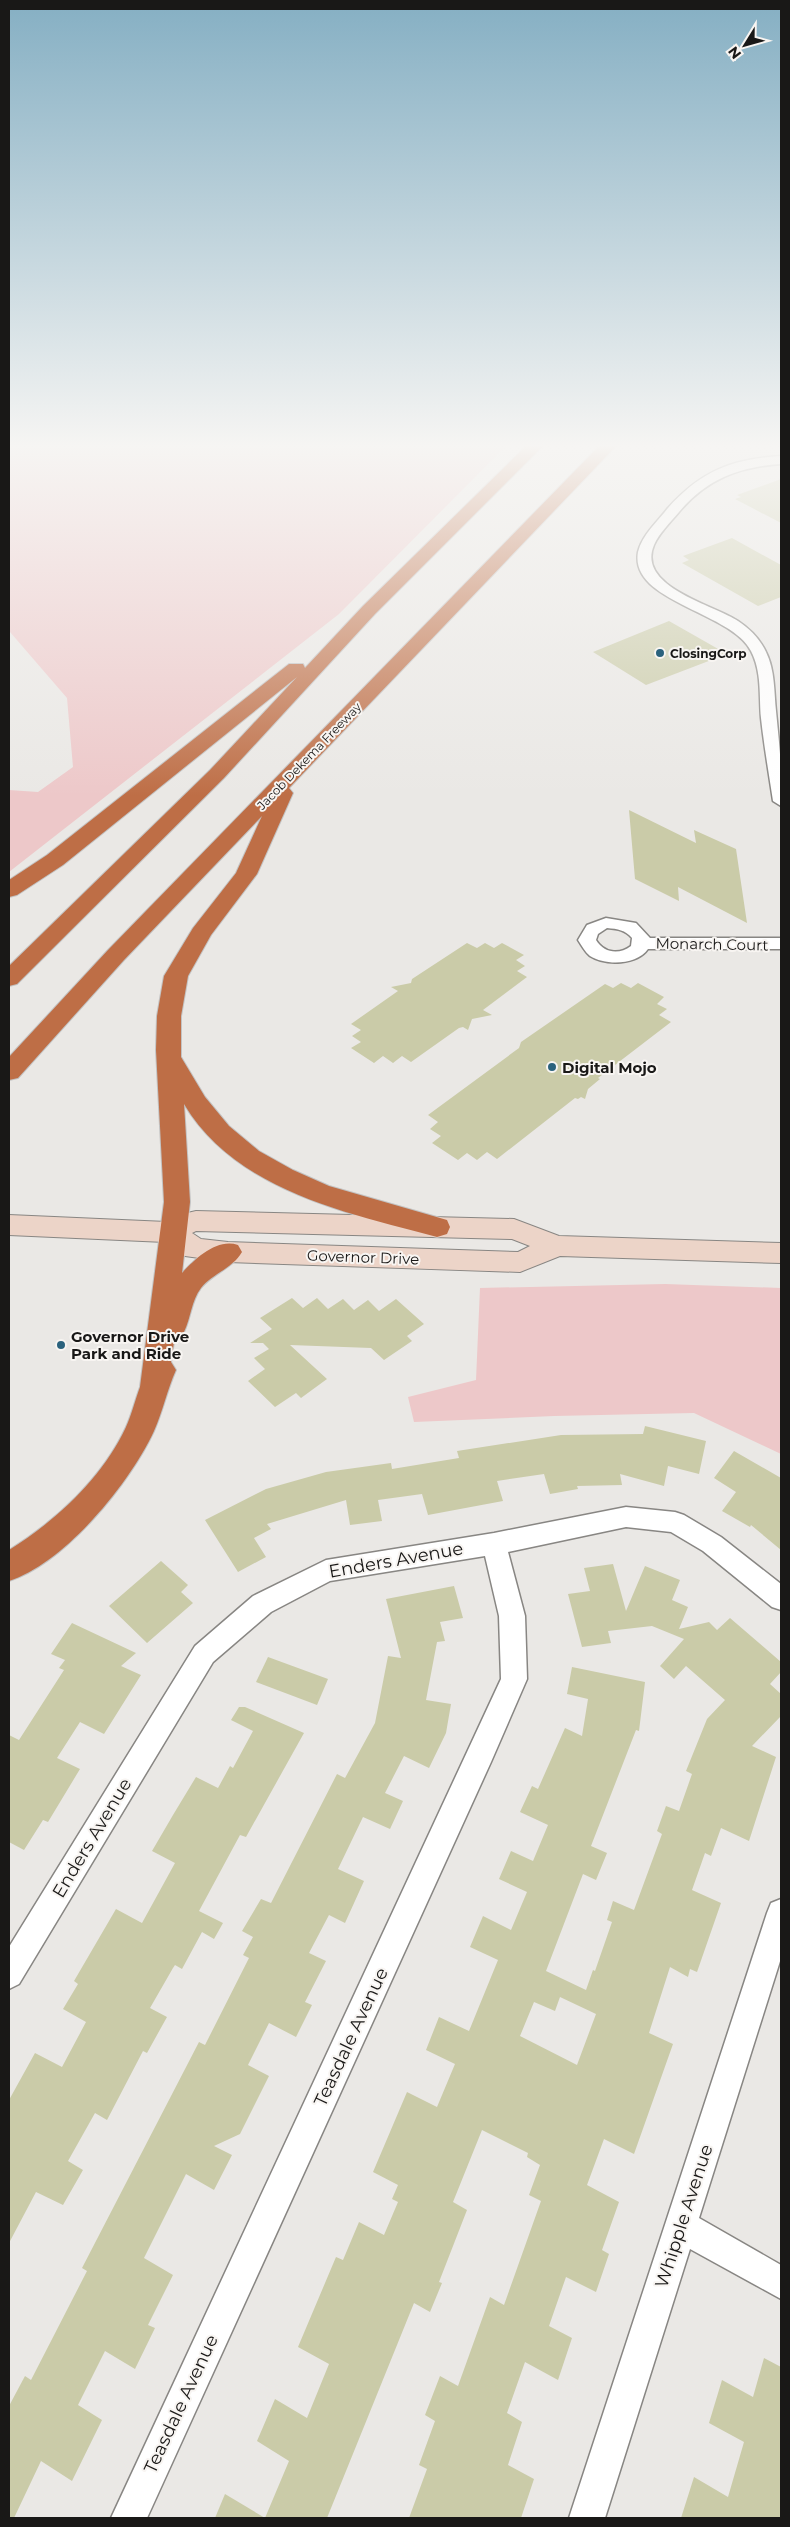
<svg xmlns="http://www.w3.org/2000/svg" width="790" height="2527" font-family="Montserrat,sans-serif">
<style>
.green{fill:#edc8c9}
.building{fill:#cacba8;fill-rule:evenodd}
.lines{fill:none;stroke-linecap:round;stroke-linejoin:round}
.minor-casing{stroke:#888683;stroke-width:3}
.secondary-casing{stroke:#888683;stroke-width:2}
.motorway-casing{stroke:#c3c3c3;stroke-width:2}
.minor{fill:#fff;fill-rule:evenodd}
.secondary{fill:#ecd4c8;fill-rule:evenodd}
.motorway{fill:#be6e46;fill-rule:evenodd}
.poi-dot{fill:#2b627d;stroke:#f8f5f2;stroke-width:2}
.labels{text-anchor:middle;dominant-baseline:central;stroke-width:4;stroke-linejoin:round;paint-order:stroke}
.far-poi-label{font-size:12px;font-weight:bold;fill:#191817;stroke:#f8f5f2;text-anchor:start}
.far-street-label{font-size:12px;fill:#191817;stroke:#f8f5f2}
.street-label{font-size:15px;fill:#191817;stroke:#f8f5f2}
.poi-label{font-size:15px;font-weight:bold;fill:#191817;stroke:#f8f5f2;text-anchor:start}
.near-street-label{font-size:18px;fill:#191817;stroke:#f8f5f2}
</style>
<rect width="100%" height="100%" fill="#eae8e5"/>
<!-- green -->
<g class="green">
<path d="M9,442H510L339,614L9,872V790L38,792L73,767L67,698L10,632L9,626Z"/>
<path d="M665,1284L781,1288V1454L694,1413L554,1416L414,1422L408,1397L476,1380L480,1288Z"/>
</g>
<!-- building -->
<g class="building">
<path d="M781,479V523L735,499L741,497L737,495Z"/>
<path d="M732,538L781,565V597L758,606L682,563L689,560L683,556Z"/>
<path d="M669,621L727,654L646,685L593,652Z"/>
<path d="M629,810L696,843L694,830L736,849L747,923L678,887L679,901L635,879Z"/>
<path d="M467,943L477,948L485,943L494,948L502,943L524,955L516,960L525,966L517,971L527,977L483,1010L492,1015L472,1019L468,1030L463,1027L459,1028L411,1062L402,1056L393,1063L383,1056L374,1063L351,1048L361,1042L352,1036L361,1030L351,1024L398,991L391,987L411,983L412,979Z"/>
<path d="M621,983L631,988L638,983L664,997L657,1004L667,1009L659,1015L671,1022L598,1078L600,1079L588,1089L585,1099L581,1097L578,1099L575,1098L497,1159L487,1152L477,1160L467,1153L458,1160L432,1143L441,1136L430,1129L438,1122L428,1115L519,1048L521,1042L605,984L613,988Z"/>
<path d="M292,1298L303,1308L317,1298L328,1309L343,1299L354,1310L368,1300L379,1311L396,1299L424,1324L407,1336L412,1341L384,1360L371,1348L290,1345L327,1379L301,1398L296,1393L275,1407L248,1381L265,1369L254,1358L269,1349L263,1343H250L272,1329L260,1318Z"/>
<path d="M645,1426L706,1441L699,1474L668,1466L664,1486L620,1474L622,1485L577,1486L578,1489L550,1494L544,1474L497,1481L503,1501L428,1515L422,1494L378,1500L382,1521L350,1525L346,1500L267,1524L271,1529L254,1538L266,1557L238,1572L205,1520L266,1489L326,1472L391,1463L392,1469L459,1458L457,1451L561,1435L643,1434Z"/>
<path d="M734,1451L781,1478V1550L751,1525L750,1527L722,1511L736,1492L714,1478Z"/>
<path d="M161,1561L188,1585L181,1592L193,1603L147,1643L109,1606Z"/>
<path d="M613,1564L626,1611L645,1566L680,1580L672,1600L688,1607L679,1629L709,1622L717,1630L730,1618L781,1662V1672L770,1684L781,1694V1716L752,1746L776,1757L749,1841L721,1828L711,1856L705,1853L692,1890L721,1903L697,1972L690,1969L688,1977L670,1967L649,2033L673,2044L634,2154L604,2139L587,2185L619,2202L602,2250L609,2254L596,2292L566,2277L549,2326L572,2338L558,2380L525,2362L507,2413L522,2422L508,2465L534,2479L521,2518H409L427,2469L419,2465L435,2421L425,2415L440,2376L458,2386L490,2297L504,2305L541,2201L529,2195L540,2165L527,2157L528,2153L482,2130L453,2202L467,2210L439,2282L442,2283L430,2312L414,2303L327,2518H265L289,2461L257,2441L275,2399L307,2418L329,2364L298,2347L336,2257L343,2260L359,2222L384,2235L398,2202L392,2199L398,2185L373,2172L407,2092L437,2107L455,2064L426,2050L439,2017L469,2031L498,1960L470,1947L483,1916L511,1930L527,1892L499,1879L511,1851L533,1861L548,1825L520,1812L532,1786L538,1789L565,1728L582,1736L588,1699L567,1694L572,1667L645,1682L639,1731L636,1730L591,1846L607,1853L596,1880L583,1874L546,1971L586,1990L593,1970L595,1971L612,1922L607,1920L613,1901L634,1910L662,1834L657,1831L666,1806L679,1811L692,1774L686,1771L707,1719L725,1700L686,1666L674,1679L660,1666L684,1639L652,1626L608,1631L611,1643L582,1647L568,1594L590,1591L584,1568ZM560,1997L596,2014L577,2065L520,2036L534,2002L555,2011Z"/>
<path d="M454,1586L463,1618L440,1622L445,1641L437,1642L426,1700L451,1704L446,1733L429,1768L404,1756L385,1793L403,1801L390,1829L363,1817L338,1869L364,1881L345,1923L329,1915L309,1953L326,1961L305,2002L312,2005L296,2037L269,2023L248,2065L269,2076L240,2134L214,2146L232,2155L214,2190L186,2174L144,2258L173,2275L148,2325L155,2328L135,2369L105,2351L78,2405L102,2420L72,2481L41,2461L14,2518H9V2406L25,2376L31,2380L87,2271L82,2268L199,2042L205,2045L249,1958L243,1955L253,1937L242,1931L261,1899L271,1903L337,1774L345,1778L375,1723L388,1656L401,1658L386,1599Z"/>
<path d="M72,1623L136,1653L121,1666L141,1675L104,1734L80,1722L57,1758L80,1769L48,1822L43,1820L24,1850L9,1842V1735L19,1740L64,1670L59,1668L65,1660L51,1654Z"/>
<path d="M268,1657L328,1679L317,1705L256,1682Z"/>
<path d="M239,1707H245L304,1733L246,1837L240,1835L199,1911L223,1923L214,1939L202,1932L182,1969L175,1965L173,1968L150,2008L167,2017L147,2053L143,2051L107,2120L95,2113L68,2161L83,2170L63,2205L36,2192L9,2243V2100L35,2053L62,2067L86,2022L63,2009L78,1984L74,1981L116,1909L142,1923L175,1863L152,1851L173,1815L196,1777L218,1788L230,1766L233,1768L253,1731L231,1720Z"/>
<path d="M764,2358L781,2367V2518H681L694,2477L728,2497L744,2442L709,2423L722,2380L753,2397Z"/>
<path d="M225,2494L265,2518H215Z"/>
</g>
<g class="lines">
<!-- minor casing -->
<g class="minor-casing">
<g id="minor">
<path d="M781,456V464C739,467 707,479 679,512C670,523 659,533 654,545C636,587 714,605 738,621C750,629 760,639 766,652C775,670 774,692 776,711C779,743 783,774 781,806L773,801C769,774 764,746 761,718C759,696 762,672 751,651C732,612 629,602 638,552C642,535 658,521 668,508C701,471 732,459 781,456Z"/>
<path d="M606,918L636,923L650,938H781V949H648C637,965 606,966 590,956C585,952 582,946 578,940L587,925ZM607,928C618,929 625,930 632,938L631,946C619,955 604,953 596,940L598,934Z"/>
<path d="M626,1507L675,1512L684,1515L721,1537L781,1584V1610L772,1607L703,1551L671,1532L626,1527L508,1552L525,1616L527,1679L491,1762L147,2518H111L501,1679L499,1616L485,1556L330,1581L271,1612L213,1662L19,1984L9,1989V1947L195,1646L253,1596L326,1560L494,1533Z"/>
<path d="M781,1899V1958L699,2218L781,2265V2299L690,2249L605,2518H569L767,1913L771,1903Z"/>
</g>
</g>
<!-- secondary casing -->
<g class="secondary-casing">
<path id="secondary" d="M196,1211L514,1219L559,1236L781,1243V1263L560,1256L520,1272L228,1262L185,1256L165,1242L9,1235V1215L167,1222L179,1215ZM196,1231L512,1239L530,1246L518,1252L228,1242L201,1239L192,1233Z"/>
</g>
<!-- motorway casing -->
<g class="motorway-casing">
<g id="motorway">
<path d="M530,442H547L375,614L224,778L17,984L9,986V966L210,770L297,677L63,865L17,895L9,897V880L47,855L289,664H303L305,668L363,606Z"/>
<path d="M603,442H620L289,788L293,793L257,874L211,935L188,976L181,1016V1057L205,1097L229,1126L259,1151L293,1170L329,1186L447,1220L450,1227L447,1234L437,1237C348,1213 236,1191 184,1104L190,1202L182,1273C196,1258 217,1238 238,1245L242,1252C233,1268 212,1274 201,1288C191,1301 191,1318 184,1332L175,1335L171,1362L176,1370C167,1390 163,1411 154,1431C130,1483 65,1563 9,1581V1550C56,1521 103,1477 126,1427C132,1414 135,1400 140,1387L164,1202L156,1050L157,1016L164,976L193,928L236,873L262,816L124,960L18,1078L9,1080V1057L108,950Z"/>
</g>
</g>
<!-- minor -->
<use href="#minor" class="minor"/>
<!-- secondary -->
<use href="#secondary" class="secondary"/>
<!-- motorway -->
<use href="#motorway" class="motorway"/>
</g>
<!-- sky -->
<linearGradient id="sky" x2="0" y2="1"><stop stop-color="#85afc3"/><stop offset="0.56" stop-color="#f6f5f3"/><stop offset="1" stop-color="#f6f5f3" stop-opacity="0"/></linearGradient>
<rect width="790" height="796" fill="url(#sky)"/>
<!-- markers -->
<g class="poi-dot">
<circle cx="660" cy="653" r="5"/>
<circle cx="552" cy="1067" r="5"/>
<circle cx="61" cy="1345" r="5"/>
</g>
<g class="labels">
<!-- far-poi labels -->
<g class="far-poi-label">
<text x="670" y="653">ClosingCorp</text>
</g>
<!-- far-street labels -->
<g class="far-street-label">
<text transform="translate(309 756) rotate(-46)">Jacob Dekema Freeway</text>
</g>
<!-- street labels -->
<g class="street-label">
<text transform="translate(712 944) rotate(1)">Monarch Court</text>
<text transform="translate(363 1257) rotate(2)">Governor Drive</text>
</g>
<!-- poi labels -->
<g class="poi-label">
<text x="562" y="1067">Digital Mojo</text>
<text x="71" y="1336">Governor Drive<tspan x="71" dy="17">Park and Ride</tspan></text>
</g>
<!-- near-street labels -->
<g class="near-street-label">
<text transform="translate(396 1560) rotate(-10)">Enders Avenue</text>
<text transform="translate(92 1838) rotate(-59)">Enders Avenue</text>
<text transform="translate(351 2037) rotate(-65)">Teasdale Avenue</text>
<text transform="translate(684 2216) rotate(-72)">Whipple Avenue</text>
<text transform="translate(181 2404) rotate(-65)">Teasdale Avenue</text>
</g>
</g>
<!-- border -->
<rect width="790" height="2527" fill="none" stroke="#191817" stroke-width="20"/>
<!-- north arrow -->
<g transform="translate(745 45) rotate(233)" stroke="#f8f5f2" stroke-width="4" paint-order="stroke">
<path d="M0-4L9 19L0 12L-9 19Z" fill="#191817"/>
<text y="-8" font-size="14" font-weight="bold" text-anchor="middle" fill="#191817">N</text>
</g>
</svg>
